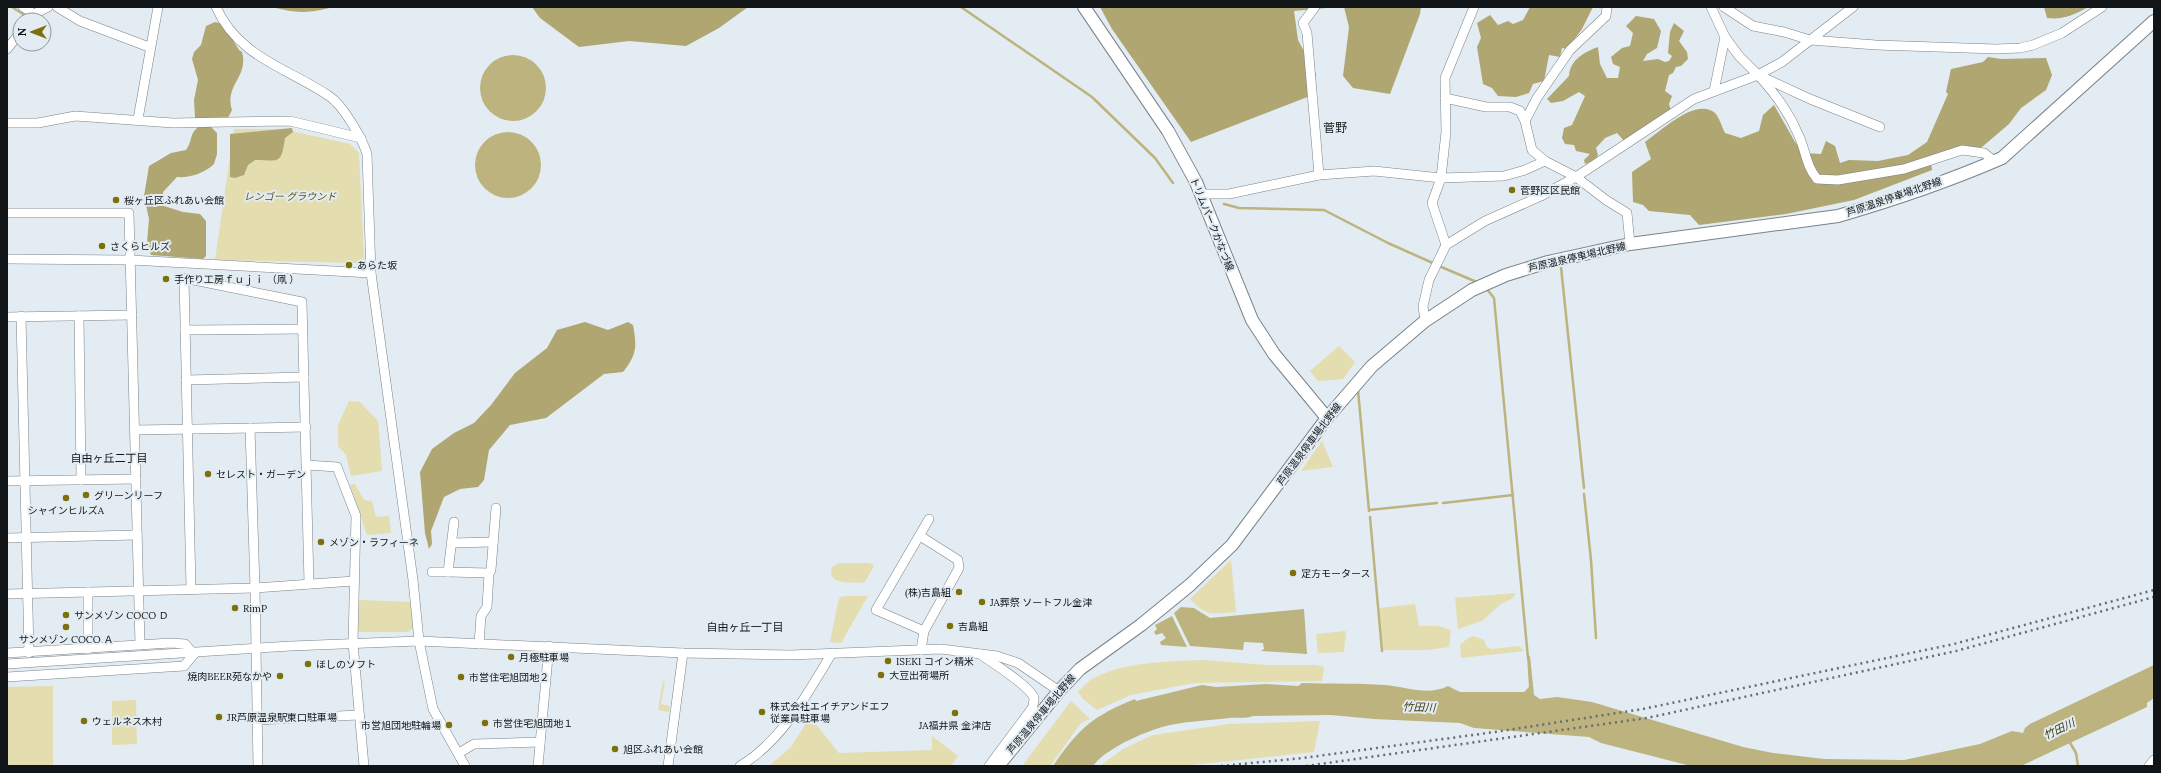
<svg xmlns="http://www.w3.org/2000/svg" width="2161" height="773" font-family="Lora,'Noto Sans JP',serif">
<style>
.green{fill:#e4ddaf}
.forest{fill:#afa672}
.water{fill:#bcb37f}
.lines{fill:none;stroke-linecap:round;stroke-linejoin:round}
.stream{stroke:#bcb37f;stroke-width:2.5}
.minor-casing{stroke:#7a8389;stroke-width:10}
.major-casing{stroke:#7a8389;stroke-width:14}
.minor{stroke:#fff;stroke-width:9}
.major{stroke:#fff;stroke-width:12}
.rail{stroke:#676d71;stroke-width:2.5;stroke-dasharray:2 4;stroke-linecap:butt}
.poi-dot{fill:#7e6f0d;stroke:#e2ecf2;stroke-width:1.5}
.labels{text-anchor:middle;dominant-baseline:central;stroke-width:4;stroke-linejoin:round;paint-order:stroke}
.poi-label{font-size:10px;fill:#111517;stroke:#e2ecf2;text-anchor:start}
.park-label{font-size:10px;font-style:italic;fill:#5a5011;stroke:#e2ecf2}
.street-label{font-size:10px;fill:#111517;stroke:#e2ecf2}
.neighbourhood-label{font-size:11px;fill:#111517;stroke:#e2ecf2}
.water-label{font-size:11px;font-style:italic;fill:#433c12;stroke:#e2ecf2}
.quarter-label{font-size:12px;fill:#111517;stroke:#e2ecf2}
</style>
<rect width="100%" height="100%" fill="#e2ecf2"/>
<!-- green -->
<g class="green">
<path d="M234,129H283L350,144L359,153L364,259L360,263L215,260Z"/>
<path d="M1339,346L1355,362L1343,379L1318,381L1310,371Z"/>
<path d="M349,401L360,402L378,421L382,471L351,476L346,455L338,446V425Z"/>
<path d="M1322,441L1333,467L1301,471Z"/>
<path d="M355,484L364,500L372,501L376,517L389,516L391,533L367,535L350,485Z"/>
<path d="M1231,560L1236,612C1212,614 1207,617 1190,599Z"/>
<path d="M839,563H870L874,566L864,583C853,582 826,586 832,567Z"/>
<path d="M1516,593L1513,598L1501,604L1482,621L1458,629L1455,598Z"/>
<path d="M846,596H868L841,643L830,642L838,602L840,597Z"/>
<path d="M359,600L412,602L413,628L408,632H361L358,631Z"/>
<path d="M1415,604L1419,626C1429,626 1442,624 1451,631L1449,647L1427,650H1383L1379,608Z"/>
<path d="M1346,631L1344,652L1318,653L1316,634Z"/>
<path d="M1474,636L1484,640L1487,647L1491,649L1519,646L1524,651L1461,658L1460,645L1468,638Z"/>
<path d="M1203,660L1267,665H1316L1324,667L1322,681L1194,683L1131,695L1097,710L1083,699L1078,692C1083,687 1088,681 1094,678C1123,662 1170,661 1203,660Z"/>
<path d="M663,681H665L661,704L670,706L669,712L658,710Z"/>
<path d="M53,686V766H7V687Z"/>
<path d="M136,700L137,744L112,745V701Z"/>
<path d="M1071,701L1090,719L1081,723L1050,766H1022Z"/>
<path d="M810,717L839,753L932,750V736L958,756L951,766H769L791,747Z"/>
<path d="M1320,721L1314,752L1182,766H1100L1123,749L1153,735L1229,724Z"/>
</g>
<!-- forest -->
<g class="forest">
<path d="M273,7H334C310,13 297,14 273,7Z"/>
<path d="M532,7H748L719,28L686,46L629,41L579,47L540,18Z"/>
<path d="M1100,7H1337L1294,11L1298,40L1316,74L1310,96L1191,142L1112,29Z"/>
<path d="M1344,7H1421L1420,14L1390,94L1353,88L1343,76L1349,27Z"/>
<path d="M1530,7H1593L1582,29L1567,49L1562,48L1560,57L1549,55L1544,81L1533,84L1529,93L1516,97L1498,96L1492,88L1483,84L1477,47L1481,38L1477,23L1490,15L1498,25L1508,21L1513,24L1523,20Z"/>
<path d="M2044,7H2088C2074,15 2063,20 2047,18Z"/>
<path d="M1636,16L1654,19L1661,31L1657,48L1647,54L1643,61L1658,59L1665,62L1669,61L1672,56L1668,53L1670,32L1674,23L1684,31L1679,41L1687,52L1688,59L1681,66L1676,67L1673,73L1669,75L1665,91L1672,96L1669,104L1671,111L1625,142L1617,133L1605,138L1596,148L1598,155L1595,160L1585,164L1584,160L1590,154L1576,151L1574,145L1565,144L1562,138L1564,128L1572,125L1585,96L1579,92L1563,101L1551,103L1547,99L1569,76C1570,60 1584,52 1598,47L1600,64L1607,78H1618L1620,67L1613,64L1611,57L1622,48L1630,46L1633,33L1626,26Z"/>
<path d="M215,22L223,24L239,50L242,52C249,77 224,85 232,110L228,118L197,120L195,117L194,100L198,80L192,59L194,52L201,45L206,26Z"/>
<path d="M1988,57L2001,59L2046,58L2052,75L2046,90L2021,108L2009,124L1982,147L1931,162L1932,170L1854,200L1786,214L1699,225L1690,215L1649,211L1643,205L1633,202L1632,172L1651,159L1645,142C1662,130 1696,97 1715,113C1719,117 1722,127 1725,133L1741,138L1759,131L1763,115L1774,105L1795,142L1804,153L1821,154L1826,141L1835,146L1840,163L1849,160L1878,161L1908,155L1927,142L1948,94L1946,92L1951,69L1983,62Z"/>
<path d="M203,125L210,126L217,133V154L214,164C205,173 189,178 177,177L163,192L164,206L183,212L200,214L206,221V256L203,259L151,255L147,243L149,219L144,196L149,166L171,153L186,150C194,139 188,131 203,125Z"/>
<path d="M292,128L293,132L285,138C281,166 279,160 255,160L248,165L244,175L235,178L230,177V134Z"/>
<path d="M585,322L608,330L628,322L633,325C637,347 637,354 623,372L604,374L546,418L510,425L489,450L484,480L478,487L460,489L444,497L431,531L432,544L429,549L425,533L420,472L432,449L454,433L474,423L491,405L515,373L547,348L557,330Z"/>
</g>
<!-- water -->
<g class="water">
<circle cx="513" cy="88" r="33"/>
<circle cx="508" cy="165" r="33"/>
<path d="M1181,607L1194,608L1210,618L1304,609L1307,654L1261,651L1264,649L1263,643L1244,642L1243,650L1190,646L1174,613Z"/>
<path d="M1172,616L1187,647L1161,645L1160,642L1166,638L1162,633L1156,635L1154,632L1157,629L1155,625Z"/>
<path d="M1530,656L1534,695L1540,699L1557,697L1592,702L1743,747L1773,753L1824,759L1904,760L1980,744L2012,731L2023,733L2025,728L2030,724L2154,665V698L2147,703V707L2021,766H1691L1601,743L1589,737L1474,728L1460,723L1374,719L1331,715L1253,716C1245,719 1237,717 1229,718C1207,721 1183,721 1162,727C1142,733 1105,749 1093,766H1053C1079,728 1093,716 1135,699L1136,701L1202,685L1216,687L1266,684L1298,686L1302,683C1329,684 1357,683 1385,685C1406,687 1429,696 1448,686L1460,692H1524L1529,687L1527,657Z"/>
</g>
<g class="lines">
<!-- stream -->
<g class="stream">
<path d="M12,7L26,16"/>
<path d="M961,7L1092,97L1155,158L1173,183"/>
<path d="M1224,204L1239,208L1324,210L1388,243L1435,264"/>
<path d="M1439,266L1479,283"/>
<path d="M1561,267L1584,488"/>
<path d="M1486,288L1494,298L1528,658"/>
<path d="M1358,390L1369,511"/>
<path d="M1584,494L1591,560L1596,638"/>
<path d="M1443,503L1513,495"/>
<path d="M1369,510L1437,503"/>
<path d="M1370,517L1382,651"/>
<path d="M2069,741L2076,753L2078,766"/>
</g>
<!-- minor casing -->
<g class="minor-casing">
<g id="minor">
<path d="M23,7L34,14"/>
<path d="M57,7L80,21L149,47"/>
<path d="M216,7C239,58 288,68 329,96C343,105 362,138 367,154L371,273L413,580L419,641L433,709L465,766"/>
<path d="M1315,7L1303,23L1307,33L1319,175"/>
<path d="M1711,7L1725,37L1739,56L1758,75L1810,99L1880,127"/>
<path d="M1724,7L1753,26L1784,32L1810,40L1876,45L1996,49L2020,48L2033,45L2062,33L2102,7"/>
<path d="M30,20L34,14L48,7"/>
<path d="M7,49L20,33"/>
<path d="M1758,75C1773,91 1789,113 1798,134C1806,150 1805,164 1817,179L1838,180L1904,169L1962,150L1984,153L1994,161"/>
<path d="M1714,91L1725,37"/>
<path d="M1445,98L1486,107H1510L1520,111L1525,121L1532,150L1545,161L1576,177L1606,200L1627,213L1630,244"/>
<path d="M138,119L158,7"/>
<path d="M1525,121L1537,98L1570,50L1606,16L1607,7"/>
<path d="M7,123H38L75,116L173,123L290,121L361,138"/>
<path d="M1201,194H1229L1319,175L1374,171L1441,178L1504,176L1525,170L1545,161"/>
<path d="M7,213H129L140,645"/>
<path d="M1446,245L1432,203L1441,178L1446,132L1445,78L1474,7"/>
<path d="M7,259L130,260L371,273"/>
<path d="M21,316L29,653"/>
<path d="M79,316L81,480"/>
<path d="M7,317L132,315"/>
<path d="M1425,321L1423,306L1429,280L1446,245L1485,221L1541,196L1576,177L1694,99L1758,75L1782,62L1853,7"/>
<path d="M185,330L302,329"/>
<path d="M186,380L304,377"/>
<path d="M250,428L255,588L258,766"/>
<path d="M135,430L306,427"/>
<path d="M307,465L337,467L356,516L353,643L364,766"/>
<path d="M7,481L136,479"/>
<path d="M454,522L448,572L489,573L487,607L481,616L479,644"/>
<path d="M920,536L958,560L959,568L924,631"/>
<path d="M7,538L137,535"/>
<path d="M451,543L493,542"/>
<path d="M432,572H448"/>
<path d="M489,573L491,570L496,508"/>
<path d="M191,589L184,278L302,302L309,584"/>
<path d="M7,594L255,588L354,581"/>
<path d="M88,649V592"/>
<path d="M921,650L924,631L876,610L929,519"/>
<path d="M7,653L171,643L185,644L194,654L184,666L7,677"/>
<path d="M980,654C991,662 1030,686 1034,698C1034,701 1033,704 1033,707L989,766"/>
<path d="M7,664L291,646L419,641L683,653L791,655L941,649L997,656L1018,663L1059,691"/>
<path d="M257,720L358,715"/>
<path d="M459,753L474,744L540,742"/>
<path d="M538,766L549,646"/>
<path d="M668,766L683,653"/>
<path d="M740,766C783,740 807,694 832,653"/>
<path d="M2149,766L2154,760"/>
</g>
</g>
<!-- major casing -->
<g class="major-casing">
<g id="major">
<path d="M1084,7L1168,131L1196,182L1252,320L1274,354L1327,418"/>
<path d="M998,766L1059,691L1080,669L1141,625L1190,585L1232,545L1327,418L1372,366L1425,321L1472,290L1506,275L1548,262L1630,244L1838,216C1893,200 1949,181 2002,158L2154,21"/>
</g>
</g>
<!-- minor -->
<use href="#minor" class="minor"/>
<!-- major -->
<use href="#major" class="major"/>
<!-- rail -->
<g class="rail">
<path d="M1221,766L1303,758L1495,732L1643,709L1954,644L2154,590"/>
<path d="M1306,766L1647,718L1956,651L2154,597"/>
</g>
</g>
<!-- markers -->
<g class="poi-dot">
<circle cx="1512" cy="190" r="4"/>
<circle cx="116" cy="200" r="4"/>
<circle cx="102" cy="246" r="4"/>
<circle cx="349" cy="265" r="4"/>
<circle cx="166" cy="279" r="4"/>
<circle cx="208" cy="474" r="4"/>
<circle cx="86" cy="495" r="4"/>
<circle cx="66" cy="498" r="4"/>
<circle cx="321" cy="542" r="4"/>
<circle cx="1293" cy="573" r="4"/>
<circle cx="959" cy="592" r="4"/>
<circle cx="982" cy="602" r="4"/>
<circle cx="235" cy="608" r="4"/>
<circle cx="66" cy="615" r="4"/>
<circle cx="950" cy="626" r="4"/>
<circle cx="66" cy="627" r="4"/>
<circle cx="511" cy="657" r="4"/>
<circle cx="888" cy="661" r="4"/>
<circle cx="308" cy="664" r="4"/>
<circle cx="881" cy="675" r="4"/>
<circle cx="280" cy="676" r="4"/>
<circle cx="461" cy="677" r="4"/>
<circle cx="762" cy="712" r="4"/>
<circle cx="955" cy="713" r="4"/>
<circle cx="219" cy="717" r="4"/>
<circle cx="84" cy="721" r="4"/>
<circle cx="485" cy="723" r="4"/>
<circle cx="449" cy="725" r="4"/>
<circle cx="615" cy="749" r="4"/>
</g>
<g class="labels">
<!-- poi labels -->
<g class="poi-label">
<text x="1520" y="190">菅野区区民館</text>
<text x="124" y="200">桜ヶ丘区ふれあい会館</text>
<text x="110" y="246">さくらヒルズ</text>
<text x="357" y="265">あらた坂</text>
<text x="174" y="279">手作り工房ｆｕｊｉ （凧 ）</text>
<text x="216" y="474">セレスト・ガーデン</text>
<text x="94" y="495">グリーンリーフ</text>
<text x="66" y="510" text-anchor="middle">シャインヒルズA</text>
<text x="329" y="542">メゾン・ラフィーネ</text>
<text x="1301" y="573">定方モータース</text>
<text x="951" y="592" text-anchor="end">(株)吉島組</text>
<text x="990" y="602">JA葬祭 ソートフル金津</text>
<text x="243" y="608">RimP</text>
<text x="74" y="615">サンメゾン COCO Ｄ</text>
<text x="958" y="626">吉島組</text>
<text x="66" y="639" text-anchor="middle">サンメゾン COCO Ａ</text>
<text x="519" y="657">月極駐車場</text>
<text x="896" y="661">ISEKI コイン精米</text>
<text x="316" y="664">ほしのソフト</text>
<text x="889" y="675">大豆出荷場所</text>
<text x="272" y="676" text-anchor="end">焼肉BEER苑なかや</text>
<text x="469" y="677">市営住宅旭団地２</text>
<text x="770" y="706">株式会社エイチアンドエフ<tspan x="770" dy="12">従業員駐車場</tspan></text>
<text x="227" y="717">JR芦原温泉駅東口駐車場</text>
<text x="92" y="721">ウェルネス木村</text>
<text x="493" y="723">市営住宅旭団地１</text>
<text x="441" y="725" text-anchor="end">市営旭団地駐輪場</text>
<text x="955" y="725" text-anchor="middle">JA福井県 金津店</text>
<text x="623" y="749">旭区ふれあい会館</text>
</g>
<!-- park labels -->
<g class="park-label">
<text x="290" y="196">レンゴー グラウンド</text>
</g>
<!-- street labels -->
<g class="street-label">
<text transform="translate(1894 197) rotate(-19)">芦原温泉停車場北野線</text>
<text transform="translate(1212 224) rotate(68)">トリムパークかなづ線</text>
<text transform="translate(1577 257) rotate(-13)">芦原温泉停車場北野線</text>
<text transform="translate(1309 444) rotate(-53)">芦原温泉停車場北野線</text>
<text transform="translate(1041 714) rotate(-50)">芦原温泉停車場北野線</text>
</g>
<!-- neighbourhood labels -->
<g class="neighbourhood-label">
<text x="109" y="458">自由ヶ丘二丁目</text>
<text x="745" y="627">自由ヶ丘一丁目</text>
</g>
<!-- water labels -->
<g class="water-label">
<text transform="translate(1419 707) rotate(2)">竹田川</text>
<text transform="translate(2059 729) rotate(-26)">竹田川</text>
</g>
<!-- quarter labels -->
<g class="quarter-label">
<text x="1335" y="127">菅野</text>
</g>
</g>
<!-- border -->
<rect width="2161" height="773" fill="none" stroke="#111517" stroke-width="16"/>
<!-- north arrow -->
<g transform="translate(32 32) rotate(270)"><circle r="19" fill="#e2ecf2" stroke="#8e969a"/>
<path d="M0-3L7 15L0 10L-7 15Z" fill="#7e6f0d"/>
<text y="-6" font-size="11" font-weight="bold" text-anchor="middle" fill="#111517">N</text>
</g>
</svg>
